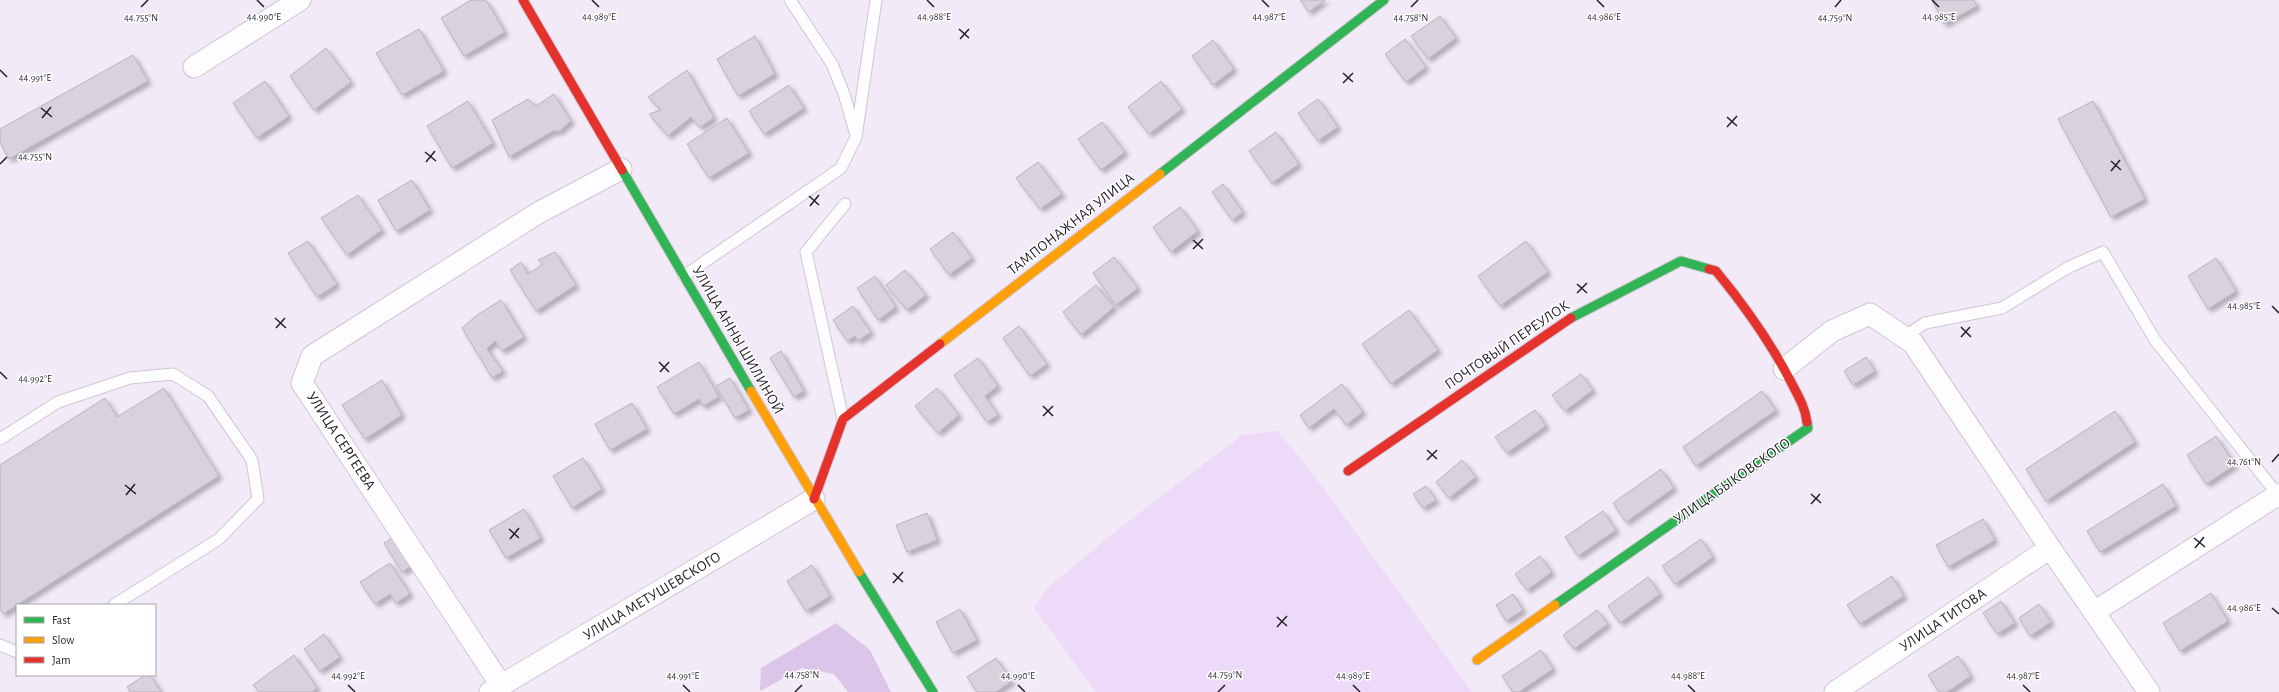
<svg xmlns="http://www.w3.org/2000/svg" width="2279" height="692" font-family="'Alegreya Sans',sans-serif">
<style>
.green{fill:#eddaf9}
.forest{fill:#dbc5e8}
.building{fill:#d9d2dd;stroke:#b9b3bd;filter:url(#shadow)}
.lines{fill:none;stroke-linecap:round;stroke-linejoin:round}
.lane-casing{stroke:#cec7d2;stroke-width:13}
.street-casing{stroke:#cec7d2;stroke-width:23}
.fast-casing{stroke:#cec7d2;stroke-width:11}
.slow-casing{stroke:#cec7d2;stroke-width:11}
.jam-casing{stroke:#cec7d2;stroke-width:11}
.lane{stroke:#fdfcfe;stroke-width:11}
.street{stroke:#fdfcfe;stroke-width:21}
.fast{stroke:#30b455;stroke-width:9}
.slow{stroke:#ff9f0a;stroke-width:9}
.jam{stroke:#e5322d;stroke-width:9}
.ticks{fill:none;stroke:#241f27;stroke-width:1.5}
.labels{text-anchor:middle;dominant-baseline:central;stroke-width:3;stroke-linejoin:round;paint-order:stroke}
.street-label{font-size:15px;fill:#241f27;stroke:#fff}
.ticks-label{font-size:10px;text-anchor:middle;fill:#241f27;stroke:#fff;stroke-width:3;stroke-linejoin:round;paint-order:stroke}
</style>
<defs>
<filter id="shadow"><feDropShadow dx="3.5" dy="3.5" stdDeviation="2" flood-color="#0004"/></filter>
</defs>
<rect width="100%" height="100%" fill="#f2eaf7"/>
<!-- green -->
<path class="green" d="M1277,431L1307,466L1472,692H1096L1034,608L1049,587L1121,527L1242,435Z"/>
<!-- forest -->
<path class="forest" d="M836,623L870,650L891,692H848L834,674L802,668L760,691L761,668Z"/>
<!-- building -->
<g class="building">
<path d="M471,0H486L505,32L464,56L441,18Z"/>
<path d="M1300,0H1325L1309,12Z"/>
<path d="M1932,0H1974L1977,6L1944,24Z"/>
<path d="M1440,16L1456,38L1428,59L1411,36Z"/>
<path d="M419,29L444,71L402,95L376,53Z"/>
<path d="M755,36L775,74L738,96L717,59Z"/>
<path d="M1405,39L1426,67L1406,82L1385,54Z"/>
<path d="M1213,40L1234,69L1213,85L1192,56Z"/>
<path d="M326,48L351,82L314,110L290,76Z"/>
<path d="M133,55L148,81L9,159L0,142V129Z"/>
<path d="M687,70L714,118L700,127L691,117L668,136L649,114L661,110L648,97Z"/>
<path d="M265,81L289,116L257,138L233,103Z"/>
<path d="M1161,81L1182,109L1149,134L1128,107Z"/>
<path d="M789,85L804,108L764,134L749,111Z"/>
<path d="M554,94L571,121L560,131H553L509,157L492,120L528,99L536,106Z"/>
<path d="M1318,99L1338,127L1318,141L1298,113Z"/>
<path d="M468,101L493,143L452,168L427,126Z"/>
<path d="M2093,101L2145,199L2111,217L2058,119Z"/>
<path d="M727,118L749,153L709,178L687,144Z"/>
<path d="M1102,122L1125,152L1101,170L1078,139Z"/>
<path d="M1276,132L1299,164L1272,183L1249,151Z"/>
<path d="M1038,162L1062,194L1040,209L1016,178Z"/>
<path d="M412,180L430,210L396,231L378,200Z"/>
<path d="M1223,184L1243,212L1232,220L1212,192Z"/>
<path d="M358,195L382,230L347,255L321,218Z"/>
<path d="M1180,207L1198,231L1171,252L1153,227Z"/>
<path d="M953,232L972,258L949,275L930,249Z"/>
<path d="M308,241L337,284L317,297L288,253Z"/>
<path d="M1526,241L1548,272L1500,306L1478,276Z"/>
<path d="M555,252L576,285L536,311L510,270L521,262L528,274L543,264L538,260Z"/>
<path d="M1114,257L1138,288L1116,305L1093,273Z"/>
<path d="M2216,258L2236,291L2208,309L2188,276Z"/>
<path d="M905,270L926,295L907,310L886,285Z"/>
<path d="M875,276L896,307L878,320L857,288Z"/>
<path d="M1096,285L1114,307L1081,335L1063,312Z"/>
<path d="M501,300L524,337L502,351L495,341L487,349L503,371L492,378L462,328L477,315Z"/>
<path d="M853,306L871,332L858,341L855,336L847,341L833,320Z"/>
<path d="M1409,310L1438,350L1391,384L1362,344Z"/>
<path d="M1019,326L1047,364L1030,376L1003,338Z"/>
<path d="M781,351L804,391L794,397L770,358Z"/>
<path d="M1866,357L1875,371L1853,385L1844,371Z"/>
<path d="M978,358L998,386L985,396L998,415L987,422L954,375Z"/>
<path d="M699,362L719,397L703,406L699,399L674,414L657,387Z"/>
<path d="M1581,374L1593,390L1565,411L1552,395Z"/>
<path d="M730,378L749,410L735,418L716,386Z"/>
<path d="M382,380L402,415L365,439L342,405Z"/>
<path d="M1342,384L1363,412L1346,425L1334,409L1309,428L1300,415Z"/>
<path d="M164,388L219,476L3,614L0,609V465L105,398L117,417Z"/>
<path d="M937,388L959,415L938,433L915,406Z"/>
<path d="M1762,391L1776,410L1696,466L1683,447Z"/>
<path d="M632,403L647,429L610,450L595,424Z"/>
<path d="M1535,410L1546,426L1507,453L1495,437Z"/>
<path d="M2115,411L2135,442L2046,501L2026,469Z"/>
<path d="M2216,436L2235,465L2206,484L2187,455Z"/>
<path d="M583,458L602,489L572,508L553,476Z"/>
<path d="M1462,460L1476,477L1449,498L1436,482Z"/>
<path d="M1661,469L1674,488L1626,522L1613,503Z"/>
<path d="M2163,484L2176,506L2100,552L2087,531Z"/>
<path d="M1426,486L1436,500L1423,508L1413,494Z"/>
<path d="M524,509L541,538L506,558L489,530Z"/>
<path d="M1603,511L1616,530L1578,556L1565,537Z"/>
<path d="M927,513L937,540L907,552L896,525Z"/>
<path d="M1983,519L1995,540L1948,567L1936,545Z"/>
<path d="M399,534L416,563L402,572L384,543Z"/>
<path d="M1701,539L1713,557L1675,584L1662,566Z"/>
<path d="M1540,556L1552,572L1527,590L1515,574Z"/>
<path d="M390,563L410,594L396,603L390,594L375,604L360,582Z"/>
<path d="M812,565L830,596L806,611L787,581Z"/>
<path d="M1892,576L1904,596L1860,624L1847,605Z"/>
<path d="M1648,577L1660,594L1620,623L1608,606Z"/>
<path d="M2211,593L2228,621L2180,651L2163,623Z"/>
<path d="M1513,594L1523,610L1506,621L1496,605Z"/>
<path d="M2001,601L2015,623L1997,634L1983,613Z"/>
<path d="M2039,604L2051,622L2030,636L2019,618Z"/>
<path d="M960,609L977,640L953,653L936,622Z"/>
<path d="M1597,610L1608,624L1574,649L1563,635Z"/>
<path d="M324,634L340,657L320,671L304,649Z"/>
<path d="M1541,650L1553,669L1519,692H1513L1502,676Z"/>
<path d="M294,655L317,688L312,692H259L253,685Z"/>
<path d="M1958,656L1971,676L1947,692H1939L1928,675Z"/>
<path d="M996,658L1012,681L996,692H977L967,677Z"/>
<path d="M145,675H150L161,692H130L127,687Z"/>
</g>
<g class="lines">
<!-- lane casing -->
<g class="lane-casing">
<g id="lane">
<path d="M790,0L832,64L844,94L855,132"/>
<path d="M684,276L841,168L856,137L876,0"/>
<path d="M1904,337L1925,323L2002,308L2069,267L2103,252L2155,340L2278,495"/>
<path d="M843,419L806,252L845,204"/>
<path d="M0,439L58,402L130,378L173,374L208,396L252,460L258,499L219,539L114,605"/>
<path d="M0,645L17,652"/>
</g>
</g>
<!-- street casing -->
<g class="street-casing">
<g id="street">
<path d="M194,67L300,0"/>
<path d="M1784,369L1832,331L1870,314L1913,343L2050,548L2149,692"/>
<path d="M2094,612L2279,494"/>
<path d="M501,685L302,383L312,356L538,213L621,169"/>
<path d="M490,692L814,499"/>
<path d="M1835,692L2050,548"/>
</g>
</g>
<!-- fast casing -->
<g class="fast-casing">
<g id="fast">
<path d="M622,170L751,391"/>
<path d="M1160,174L1384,0"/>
<path d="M1571,318L1681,261L1709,269"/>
<path d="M859,572L933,692"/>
<path d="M1555,605L1808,428L1807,422"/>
</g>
</g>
<!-- slow casing -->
<g class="slow-casing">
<g id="slow">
<path d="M940,344L1160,174"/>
<path d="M751,391L859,572"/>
<path d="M1477,660L1555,605"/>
</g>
</g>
<!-- jam casing -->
<g class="jam-casing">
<g id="jam">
<path d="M523,0L622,170"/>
<path d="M1709,269L1716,271C1744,305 1769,340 1790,380C1797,394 1805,406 1807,422"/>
<path d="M1348,471L1571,318"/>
<path d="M814,499L843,419L940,344"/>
</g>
</g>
<!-- lane -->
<use href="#lane" class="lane"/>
<!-- street -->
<use href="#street" class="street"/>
<!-- fast -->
<use href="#fast" class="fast"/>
<!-- slow -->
<use href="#slow" class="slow"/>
<!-- jam -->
<use href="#jam" class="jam"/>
</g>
<!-- ticks -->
<path class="ticks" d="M257,0L264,7M592,0L599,7M927,0L934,7M1262,0L1269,7M1597,0L1604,7M1932,0L1939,7M141,7L148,0M1411,7L1418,0M1835,7L1841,0M959,29L969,38M960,39L969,29M0,70L7,77M1343,73L1353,82M1343,83L1353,73M41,108L52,117M1727,117L1737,126M42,118L51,107M1727,127L1737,116M425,152L436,161M2111,161L2121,170M426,162L435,151M0,164L7,157M2111,171L2120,160M809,196L819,205M810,206L819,195M1193,240L1203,249M1193,249L1203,239M1577,284L1587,293M1577,293L1587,283M2272,306L2279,313M275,318L286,328M1961,327L1971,337M276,328L285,318M1961,337L1970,327M659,362L669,372M0,372L7,379M660,372L669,362M1043,406L1053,416M1043,416L1053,406M1427,450L1437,459M1427,460L1437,450M2272,462L2279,454M125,485L136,494M1811,494L1821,503M126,495L135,484M1811,504L1820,494M509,529L519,538M2194,538L2205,547M510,539L519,528M2195,548L2204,537M893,573L903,582M893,583L903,572M2272,608L2279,614M1277,617L1287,626M1277,627L1287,616M348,685L355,692M683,685L690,692M1018,685L1025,692M1353,685L1360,692M1688,685L1695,692M2023,685L2030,692M795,692L802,685M1218,692L1225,685"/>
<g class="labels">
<!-- street labels -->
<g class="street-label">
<text transform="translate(1071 224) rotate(-38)">ТАМПОНАЖНАЯ УЛИЦА</text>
<text transform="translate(738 340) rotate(60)">УЛИЦА АННЫ ШИЛИНОЙ</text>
<text transform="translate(1507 345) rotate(-34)">ПОЧТОВЫЙ ПЕРЕУЛОК</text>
<text transform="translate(341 441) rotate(57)">УЛИЦА СЕРГЕЕВА</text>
<text transform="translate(1732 481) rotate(-35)">УЛИЦА БЫКОВСКОГО</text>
<text transform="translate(652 596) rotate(-31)">УЛИЦА МЕТУШЕВСКОГО</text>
<text transform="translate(1943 620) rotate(-34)">УЛИЦА ТИТОВА</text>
</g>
</g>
<g class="ticks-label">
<text x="264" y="20">44.990°E</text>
<text x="599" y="20">44.989°E</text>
<text x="934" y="20">44.988°E</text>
<text x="1269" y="20">44.987°E</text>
<text x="1604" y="20">44.986°E</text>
<text x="1939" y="20">44.985°E</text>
<text x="141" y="21">44.755°N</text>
<text x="1411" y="21">44.758°N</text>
<text x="1835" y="21">44.759°N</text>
<text x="35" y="81">44.991°E</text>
<text x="35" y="160">44.755°N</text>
<text x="2244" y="309">44.985°E</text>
<text x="35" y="382">44.992°E</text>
<text x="2244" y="465">44.761°N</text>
<text x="2244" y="611">44.986°E</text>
<text x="802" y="678">44.758°N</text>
<text x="1225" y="678">44.759°N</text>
<text x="348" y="679">44.992°E</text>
<text x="683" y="679">44.991°E</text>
<text x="1018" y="679">44.990°E</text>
<text x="1353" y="679">44.989°E</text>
<text x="1688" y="679">44.988°E</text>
<text x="2023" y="679">44.987°E</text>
</g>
<!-- legend -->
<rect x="16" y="604" width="140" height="72" fill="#ffffff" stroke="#a7a5a9"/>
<rect x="24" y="617" width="20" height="6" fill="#30b455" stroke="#a7a5a9"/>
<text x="52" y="624" font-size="12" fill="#241f27">Fast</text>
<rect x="24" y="637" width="20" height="6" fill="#ff9f0a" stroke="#a7a5a9"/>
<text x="52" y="644" font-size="12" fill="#241f27">Slow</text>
<rect x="24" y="657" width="20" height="6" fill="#e5322d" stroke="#a7a5a9"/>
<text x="52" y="664" font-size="12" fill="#241f27">Jam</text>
</svg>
